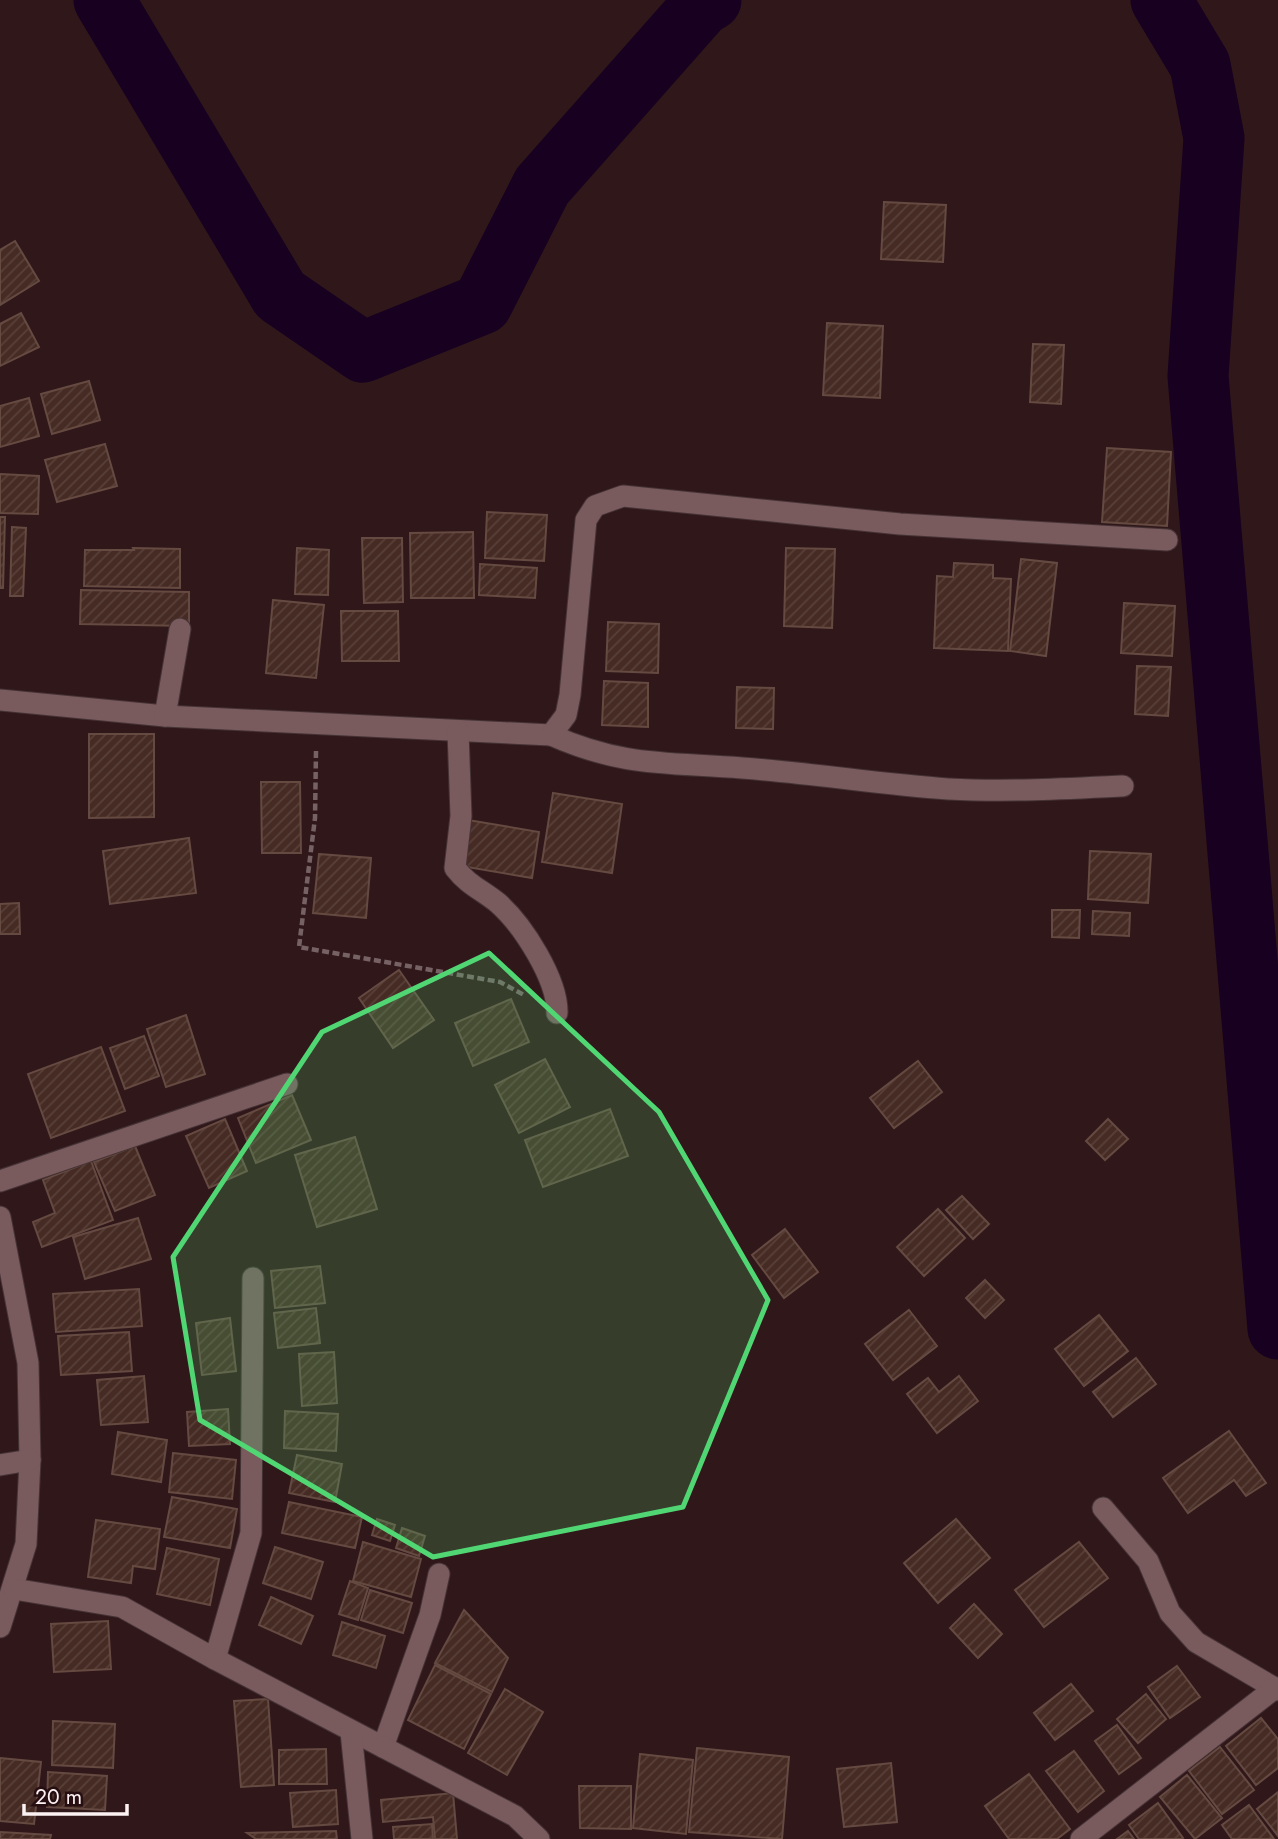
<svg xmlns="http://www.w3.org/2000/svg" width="1278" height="1839" font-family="Jost,sans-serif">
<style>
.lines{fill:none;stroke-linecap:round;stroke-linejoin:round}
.river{stroke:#170020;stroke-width:61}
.building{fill:url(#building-hatch);stroke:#654a41;stroke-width:2}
.minor-casing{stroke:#453335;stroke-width:23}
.path{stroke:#766265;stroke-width:4.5;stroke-dasharray:7 3.5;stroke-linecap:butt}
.minor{stroke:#795a5d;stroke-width:21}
.marked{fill:#51d674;fill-opacity:0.2;stroke:#51d674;stroke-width:5;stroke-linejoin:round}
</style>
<defs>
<pattern id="building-hatch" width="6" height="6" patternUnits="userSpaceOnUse" patternTransform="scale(1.75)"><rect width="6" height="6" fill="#452b23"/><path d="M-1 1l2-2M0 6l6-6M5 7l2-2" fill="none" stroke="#584039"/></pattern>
</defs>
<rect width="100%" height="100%" fill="#30171a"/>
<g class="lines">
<!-- river -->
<g class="river">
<path d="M104,0L280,295L363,352L482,304L542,186L702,5L711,0"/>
<path d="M1161,0L1200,65L1214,138L1198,376L1278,1329"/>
</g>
</g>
<!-- building -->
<g class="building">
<path d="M884,202L946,205L943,262L881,259Z"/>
<path d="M15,241L39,281L0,305V250Z"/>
<path d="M21,313L39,347L0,366V324Z"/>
<path d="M827,323L883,326L880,398L823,395Z"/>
<path d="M1033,344L1064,345L1061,404L1030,402Z"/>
<path d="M89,381L100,420L52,434L41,394Z"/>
<path d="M29,398L39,436L0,447V406Z"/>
<path d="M105,444L117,486L57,502L45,460Z"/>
<path d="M1107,448L1171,452L1167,526L1102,522Z"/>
<path d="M0,474L39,476L38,514L0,513Z"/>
<path d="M487,512L547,515L544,561L485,558Z"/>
<path d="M0,517H5L3,588H0Z"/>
<path d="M12,527L26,528L23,596H10Z"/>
<path d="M473,532L474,598H411L410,533Z"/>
<path d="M362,538H402L403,602L364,603Z"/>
<path d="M133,548L180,549V588L84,586L85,550H134Z"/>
<path d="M297,548L329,550L328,595L295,594Z"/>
<path d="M786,548L835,549L832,628L784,626Z"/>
<path d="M1021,559L1057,563L1046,656L1010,651Z"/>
<path d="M954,563L993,565V578L1011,579L1008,651L934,648L937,576L953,577Z"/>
<path d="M480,564L537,568L535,598L479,595Z"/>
<path d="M81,590L189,592V626L80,624Z"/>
<path d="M273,600L324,605L316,678L266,673Z"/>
<path d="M1124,603L1175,606L1172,656L1121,653Z"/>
<path d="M341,611H398L399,661H342Z"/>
<path d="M608,622L659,624L658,673L606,671Z"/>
<path d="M1137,666L1171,667L1168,716L1135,714Z"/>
<path d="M604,681L648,683V727L602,725Z"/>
<path d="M737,687L774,688L773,729L736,728Z"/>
<path d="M89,734H154V817L89,818Z"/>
<path d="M261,782H300L301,853H262Z"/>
<path d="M553,793L622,804L612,873L542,862Z"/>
<path d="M468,820L539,832L532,878L461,866Z"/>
<path d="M189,838L196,893L110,904L103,851Z"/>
<path d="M1090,851L1151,854L1148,903L1088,899Z"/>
<path d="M319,854L371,858L366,918L313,913Z"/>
<path d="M19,903L20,934H0V904Z"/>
<path d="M1052,910H1080L1079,938L1052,937Z"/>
<path d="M1093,911L1130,913L1129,936L1092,934Z"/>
<path d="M399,970L434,1020L393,1048L359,998Z"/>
<path d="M511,999L529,1042L473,1066L455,1023Z"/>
<path d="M186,1015L205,1074L166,1087L147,1029Z"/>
<path d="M144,1036L159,1076L125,1089L110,1048Z"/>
<path d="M101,1047L125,1111L51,1138L28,1074Z"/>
<path d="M545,1059L570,1107L519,1133L495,1085Z"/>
<path d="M918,1061L942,1092L894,1128L870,1098Z"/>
<path d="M292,1095L311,1140L256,1163L238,1118Z"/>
<path d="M610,1109L628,1156L543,1187L525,1140Z"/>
<path d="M225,1119L247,1171L209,1188L186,1136Z"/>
<path d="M1108,1119L1128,1139L1105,1160L1086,1141Z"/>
<path d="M355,1137L377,1209L317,1227L295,1155Z"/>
<path d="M135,1146L155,1195L115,1211L94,1162Z"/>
<path d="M91,1161L113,1220L42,1247L33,1222L55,1213L43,1180Z"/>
<path d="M962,1196L989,1224L973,1239L946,1210Z"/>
<path d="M938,1209L965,1238L924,1276L897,1247Z"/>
<path d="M138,1218L151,1259L85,1279L73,1237Z"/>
<path d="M785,1229L818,1272L784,1298L752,1255Z"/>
<path d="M320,1266L325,1303L275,1308L271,1271Z"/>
<path d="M985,1280L1004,1300L985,1318L966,1298Z"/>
<path d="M139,1289L142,1326L56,1332L53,1294Z"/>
<path d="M316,1308L320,1343L278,1348L274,1313Z"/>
<path d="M909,1310L937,1346L893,1380L865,1344Z"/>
<path d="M1099,1315L1128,1351L1084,1386L1055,1349Z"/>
<path d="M230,1318L236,1371L202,1375L196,1323Z"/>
<path d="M129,1332L132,1371L61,1375L58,1336Z"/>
<path d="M334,1352L337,1403L302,1406L299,1354Z"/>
<path d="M1136,1358L1156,1384L1113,1417L1093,1392Z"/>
<path d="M144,1376L148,1422L101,1425L97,1380Z"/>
<path d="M959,1376L978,1401L937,1433L907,1394L928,1378L939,1392Z"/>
<path d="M228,1409L230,1444L189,1446L187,1412Z"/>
<path d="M285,1411L338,1414L336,1451L284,1448Z"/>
<path d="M1229,1431L1266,1483L1246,1496L1234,1480L1188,1513L1163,1478Z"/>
<path d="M118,1432L167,1440L161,1482L112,1474Z"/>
<path d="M173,1453L236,1460L232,1499L169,1492Z"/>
<path d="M297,1455L342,1464L335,1502L289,1493Z"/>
<path d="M172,1497L237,1509L230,1548L164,1537Z"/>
<path d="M289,1502L362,1517L355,1548L282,1533Z"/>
<path d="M377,1519L395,1525L390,1541L372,1535Z"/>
<path d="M956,1519L990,1558L938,1603L904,1563Z"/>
<path d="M96,1520L160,1529L155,1569L133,1566L131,1583L88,1577Z"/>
<path d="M402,1528L425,1536L419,1556L396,1548Z"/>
<path d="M363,1542L421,1559L411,1597L353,1581Z"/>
<path d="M1079,1542L1108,1578L1044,1627L1015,1590Z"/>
<path d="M275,1547L323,1562L311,1599L263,1583Z"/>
<path d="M167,1548L219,1559L210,1605L157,1594Z"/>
<path d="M350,1581L368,1588L358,1620L339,1614Z"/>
<path d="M370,1590L412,1603L403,1633L361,1620Z"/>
<path d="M271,1597L313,1616L301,1644L259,1625Z"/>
<path d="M974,1604L1002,1634L978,1658L950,1628Z"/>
<path d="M464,1610L508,1658L492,1692L435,1663Z"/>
<path d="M108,1621L111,1669L54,1672L51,1624Z"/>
<path d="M342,1622L385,1636L376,1668L333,1655Z"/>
<path d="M435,1665L491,1694L464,1749L408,1720Z"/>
<path d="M1177,1666L1200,1697L1170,1718L1148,1687Z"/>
<path d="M1071,1684L1093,1711L1055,1740L1034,1713Z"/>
<path d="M505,1689L543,1712L507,1775L468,1753Z"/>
<path d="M1146,1694L1166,1719L1138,1743L1117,1719Z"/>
<path d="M268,1699L274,1785L241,1787L234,1701Z"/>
<path d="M1261,1718L1278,1739V1768L1256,1785L1226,1746Z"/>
<path d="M53,1721L115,1724L113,1768L52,1765Z"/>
<path d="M1117,1725L1141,1758L1119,1774L1095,1741Z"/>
<path d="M1220,1747L1254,1790L1222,1814L1189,1771Z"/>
<path d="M697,1748L789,1757L782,1839L689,1832Z"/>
<path d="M326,1749L327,1784H279V1750Z"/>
<path d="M1074,1751L1104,1791L1078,1812L1046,1771Z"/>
<path d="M640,1754L693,1760L686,1834L633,1828Z"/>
<path d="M0,1758L41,1762L34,1824L0,1821Z"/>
<path d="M891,1763L897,1822L844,1827L837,1769Z"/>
<path d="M48,1772L107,1776L105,1810L47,1807Z"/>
<path d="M1029,1774L1070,1829L1057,1839H1009L985,1806Z"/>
<path d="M1187,1775L1222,1818L1195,1839L1160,1797Z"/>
<path d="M579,1786H631V1829L580,1828Z"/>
<path d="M336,1790L338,1824L293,1827L290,1793Z"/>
<path d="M1278,1792V1836L1257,1809Z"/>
<path d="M453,1793L457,1839H435L433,1817L383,1822L381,1800Z"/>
<path d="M1158,1803L1183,1838L1181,1839H1139L1129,1825Z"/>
<path d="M1249,1805L1274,1839H1232L1222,1825Z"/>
<path d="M432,1824L433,1839H394L393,1827Z"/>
<path d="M336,1831L337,1839H256L247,1833Z"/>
<path d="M1128,1831L1134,1839H1117Z"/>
<path d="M0,1832L51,1835L50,1839H0Z"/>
</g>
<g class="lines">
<!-- minor casing -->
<g class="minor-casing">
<g id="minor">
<path d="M0,700L165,716L551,735L566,715L570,695L586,520L595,506L623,496L900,524L1167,540"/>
<path d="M165,716L180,629"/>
<path d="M458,731L461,816L455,868C468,885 482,890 498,903C523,925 558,980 557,1013"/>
<path d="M551,735C623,767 667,762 742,768C811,773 879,784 948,789C1006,792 1064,789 1123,786"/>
<path d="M0,1181L287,1084"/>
<path d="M0,1217L28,1363L30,1460L26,1544L0,1627"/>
<path d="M0,1465L30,1460"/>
<path d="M1103,1508L1148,1561L1170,1613L1196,1642L1278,1690"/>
<path d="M14,1589L122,1607L215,1659L251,1533L253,1278"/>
<path d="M215,1659L383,1747L430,1615L439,1574"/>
<path d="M351,1732L362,1839"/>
<path d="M383,1747L515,1816L539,1839"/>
<path d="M1081,1839L1275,1688"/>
</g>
</g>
<!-- path -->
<path class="path" d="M316,751L315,818L299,947L500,982L524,995"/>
<!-- minor -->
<use href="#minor" class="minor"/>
</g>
<!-- marked area -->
<path class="marked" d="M489,953L659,1112L768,1300L683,1507L433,1557L200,1420L173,1257L322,1032Z"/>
<!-- scale -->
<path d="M24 1804v10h103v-10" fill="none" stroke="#fdf2f3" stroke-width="3.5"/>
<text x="35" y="1804" font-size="21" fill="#fdf2f3" stroke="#260e11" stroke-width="5" paint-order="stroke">20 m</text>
</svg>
